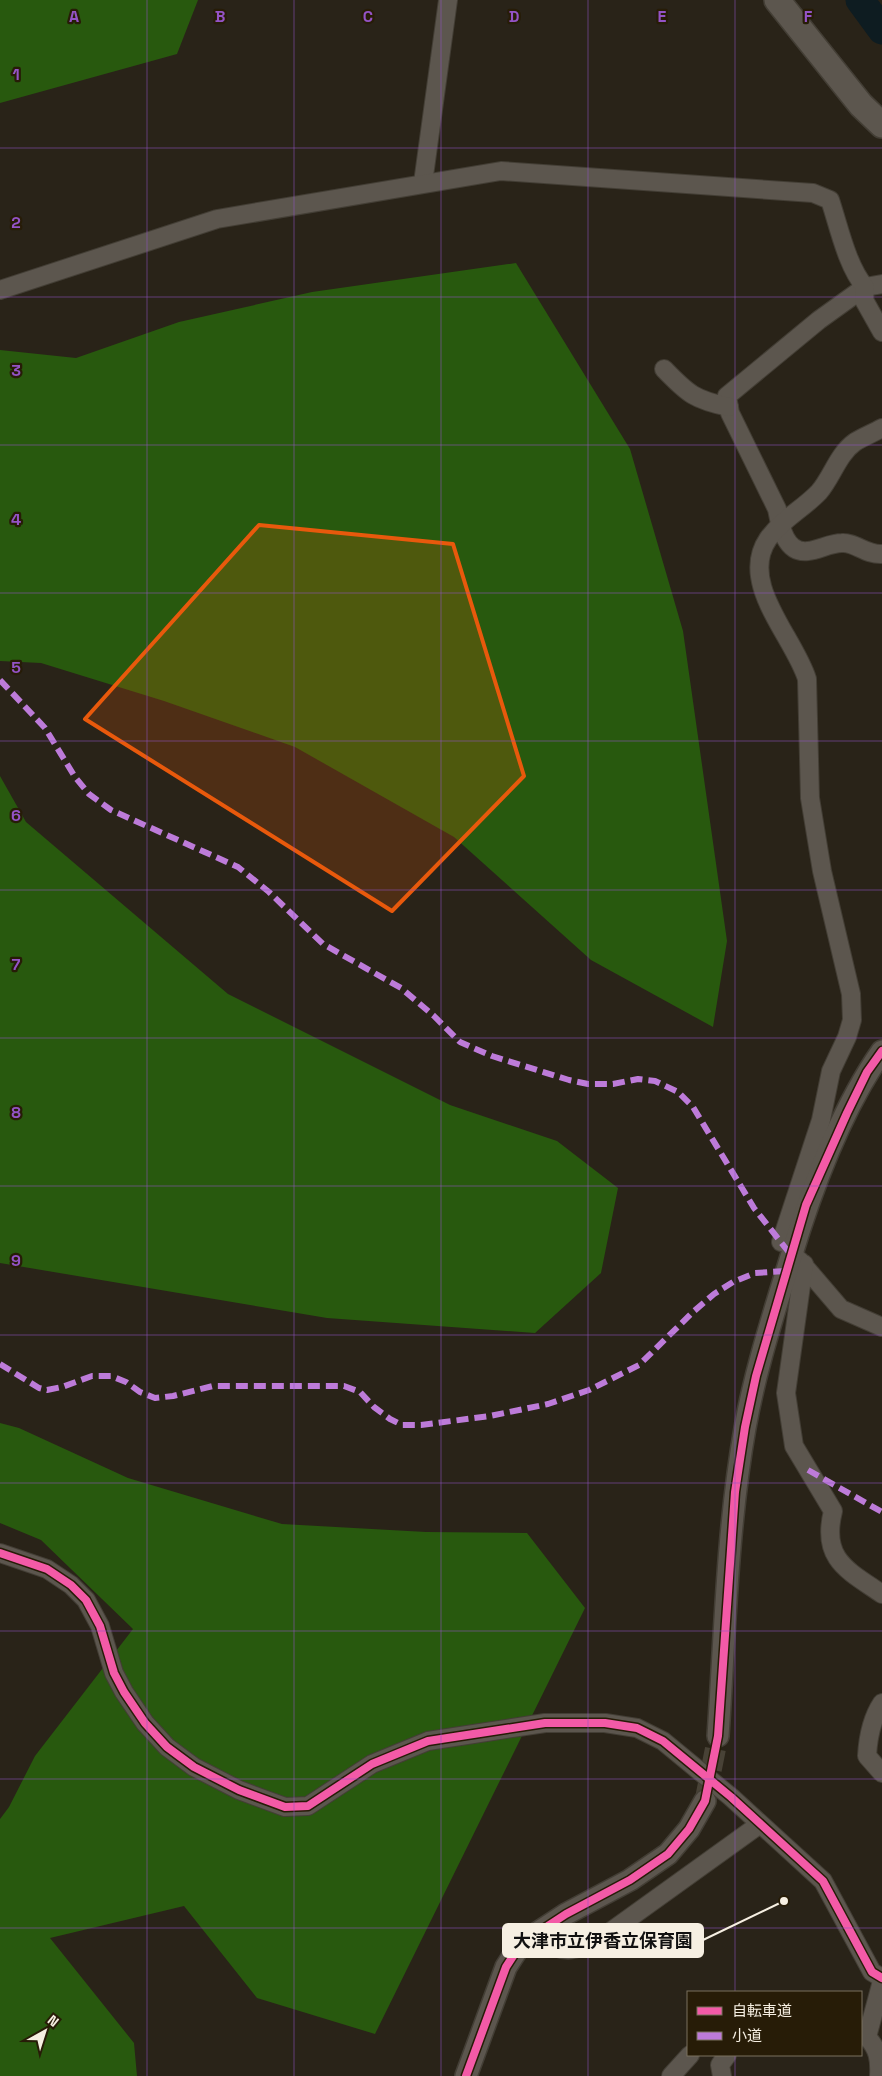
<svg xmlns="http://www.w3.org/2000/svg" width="882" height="2076" font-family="'Space Grotesk','Noto Sans JP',sans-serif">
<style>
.forest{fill:#28590e}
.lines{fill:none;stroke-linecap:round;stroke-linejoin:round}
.river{stroke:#0e1c21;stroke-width:29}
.tertiary-tunnel{stroke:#484236;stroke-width:21;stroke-dasharray:21 11;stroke-linecap:butt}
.minor-casing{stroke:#433e35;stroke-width:20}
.tertiary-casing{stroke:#433e35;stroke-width:24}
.secondary-casing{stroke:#433e35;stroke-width:28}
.minor{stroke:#5c564e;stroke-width:18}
.tertiary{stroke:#5c564e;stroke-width:21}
.secondary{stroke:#5c564e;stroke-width:25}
.quiet{stroke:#bd7bd9;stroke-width:6;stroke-dasharray:12 6;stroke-linecap:butt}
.cycleway-casing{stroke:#271c07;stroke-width:11}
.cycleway{stroke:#f35aa7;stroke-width:8}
.marked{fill:#e8590c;fill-opacity:0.2;stroke:#e8590c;stroke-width:4;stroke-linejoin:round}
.grid{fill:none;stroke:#9453c6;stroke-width:1;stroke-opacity:0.55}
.grid-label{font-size:16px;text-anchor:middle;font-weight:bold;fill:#9453c6;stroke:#271c07;stroke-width:4.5;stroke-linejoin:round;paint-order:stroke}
.leader{fill:none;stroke:#f6efe2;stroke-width:2}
.callout-dot{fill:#f6efe2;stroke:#271c07;stroke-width:2}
.callout{fill:#f6efe2;stroke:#f6efe2;stroke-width:2}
.callout-label{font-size:18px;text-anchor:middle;font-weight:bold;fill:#111}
</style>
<rect width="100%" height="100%" fill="#292318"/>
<!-- forest -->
<g class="forest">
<path d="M0,0H198L177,54L0,103Z"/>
<path d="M516,263L630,449L683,631L727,941L713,1027L591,960L454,837L295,747L164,701L41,663L0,661V350L76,358L179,322L312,292Z"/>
<path d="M0,776L26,822L228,994L450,1105L557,1141L618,1188L601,1273L535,1333L327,1318L0,1263Z"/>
<path d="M0,1423L19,1428L128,1478L282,1524L426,1532L527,1533L585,1608L375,2034L257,1998L184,1906L50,1938L134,2043L137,2076H0V1819L9,1807L35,1756L133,1629L41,1540L0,1523Z"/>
</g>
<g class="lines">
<!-- river -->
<path class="river" d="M860,0L882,30"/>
<!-- tertiary-tunnel -->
<path class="tertiary-tunnel" d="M705,1801L718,1736"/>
<!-- minor casing -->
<g class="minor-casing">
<g id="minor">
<path d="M423,183L448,0"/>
<path d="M882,284L865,287L819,320L727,396L730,413L777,509C780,525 785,554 808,551C819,550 830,543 842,543C855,542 866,555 882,554"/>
<path d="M0,290L217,219L501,171L813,193L830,200C839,227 847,266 865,287L864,300L882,332"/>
<path d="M664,369C688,394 695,400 729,407"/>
<path d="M781,1242L821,1120L831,1071L847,1037L852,1020L851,994L822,871L810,798L807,679C794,637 738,583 768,539C782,519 803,509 819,492C832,477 838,454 855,442C863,437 873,433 882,428"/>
<path d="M799,1260L841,1309L882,1327"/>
<path d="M804,1264L786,1393L794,1446L833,1511C821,1559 847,1570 882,1594"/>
<path d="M0,1553L47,1569L71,1585L86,1600L100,1626L114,1673L124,1692L145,1723L167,1747L194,1767L239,1790L285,1807L308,1806L372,1764L428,1741L545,1723H605L637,1728L663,1741L731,1797L823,1881L872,1972L882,1978"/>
<path d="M882,1703C872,1718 868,1738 867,1756L882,1773"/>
<path d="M531,1937C567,1953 567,1955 603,1937L760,1824"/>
<path d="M671,2076L690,2055"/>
<path d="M722,2076L720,2065L727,2055"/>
<path d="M879,2076C880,2059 878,2049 867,2037L882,1981"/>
</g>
</g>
<!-- tertiary casing -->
<g class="tertiary-casing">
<g id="tertiary">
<path d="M718,1736C725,1634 727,1529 745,1428C755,1371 773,1316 790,1260C811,1190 840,1111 882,1051"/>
<path d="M466,2076L506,1967L517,1950L531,1937L566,1914L630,1880L668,1854L689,1829L705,1801"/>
</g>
</g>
<!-- secondary casing -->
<g class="secondary-casing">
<path id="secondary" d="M777,0L861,105L882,125"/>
</g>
<!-- minor -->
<use href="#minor" class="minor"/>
<!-- tertiary -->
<use href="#tertiary" class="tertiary"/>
<!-- secondary -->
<use href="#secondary" class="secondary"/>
<!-- quiet -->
<g class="quiet">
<path d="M0,680L45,728L75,777L89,794L111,810L238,867L269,892L323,944L401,988L434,1016L460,1042L492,1056L569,1080L588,1084H613L638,1079L655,1081L678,1092L693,1107L754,1208L791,1255"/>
<path d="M0,1364L39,1388L47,1390L62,1387L92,1376H111L126,1382L140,1392L155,1398L173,1396L213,1386H344L360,1392L374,1407L390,1419L402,1425H421L490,1416L548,1404L589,1390L639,1365L693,1312L714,1294L733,1282L755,1273L786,1271"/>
<path d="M808,1470L882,1512"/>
</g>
<!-- cycleway casing -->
<g class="cycleway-casing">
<g id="cycleway">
<path d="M0,1553L47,1569L71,1585L86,1600L100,1626L114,1673L124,1692L145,1723L167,1747L194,1767L239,1790L285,1807L308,1806L372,1764L428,1741L545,1723H605L637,1728L663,1741L731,1797L823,1881L872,1972L882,1978"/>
<path d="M466,2076L506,1967L517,1950L531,1937L566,1914L630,1880L668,1854L689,1829L705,1801L718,1736L735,1492L745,1427L756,1376L806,1205L847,1113L867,1072L882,1051"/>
</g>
</g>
<!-- cycleway -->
<use href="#cycleway" class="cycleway"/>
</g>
<!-- marked area -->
<path class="marked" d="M259,525L453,544L524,776L392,911L85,719Z"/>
<!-- grid -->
<path class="grid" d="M147,0V2076M294,0V2076M441,0V2076M588,0V2076M735,0V1992M0,148H882M0,297H882M0,445H882M0,593H882M0,741H882M0,890H882M0,1038H882M0,1186H882M0,1335H882M0,1483H882M0,1631H882M0,1779H882M0,1928H882M735,2055V2076"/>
<g class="grid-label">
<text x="74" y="22">A</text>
<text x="220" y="22">B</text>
<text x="368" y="22">C</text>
<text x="514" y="22">D</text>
<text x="662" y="22">E</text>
<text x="808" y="22">F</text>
<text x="16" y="80">1</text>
<text x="16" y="228">2</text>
<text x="16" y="376">3</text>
<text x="16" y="525">4</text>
<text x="16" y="673">5</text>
<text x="16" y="821">6</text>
<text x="16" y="970">7</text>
<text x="16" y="1118">8</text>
<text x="16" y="1266">9</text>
</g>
<!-- callouts -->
<path class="leader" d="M784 1901L703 1940"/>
<circle class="callout-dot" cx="784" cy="1901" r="5"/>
<rect class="callout" x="503" y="1924" width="200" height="33" rx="5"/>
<g class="callout-label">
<text x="603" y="1947">大津市立伊香立保育園</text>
</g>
<!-- legend -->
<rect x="687" y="1991" width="175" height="65" fill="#271c07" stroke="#7a705f"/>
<rect x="697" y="2007" width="25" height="8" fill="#f35aa7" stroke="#7a705f"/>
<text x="732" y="2016" font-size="15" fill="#f6efe2">自転車道</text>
<rect x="697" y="2032" width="25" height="8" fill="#bd7bd9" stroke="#7a705f"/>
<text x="732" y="2041" font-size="15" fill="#f6efe2">小道</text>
<!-- north arrow -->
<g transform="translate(45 2031) rotate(39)" stroke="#271c07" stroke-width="4" paint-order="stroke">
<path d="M0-4L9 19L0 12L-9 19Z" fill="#f6efe2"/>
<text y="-8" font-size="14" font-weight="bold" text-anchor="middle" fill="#f6efe2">N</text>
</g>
</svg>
